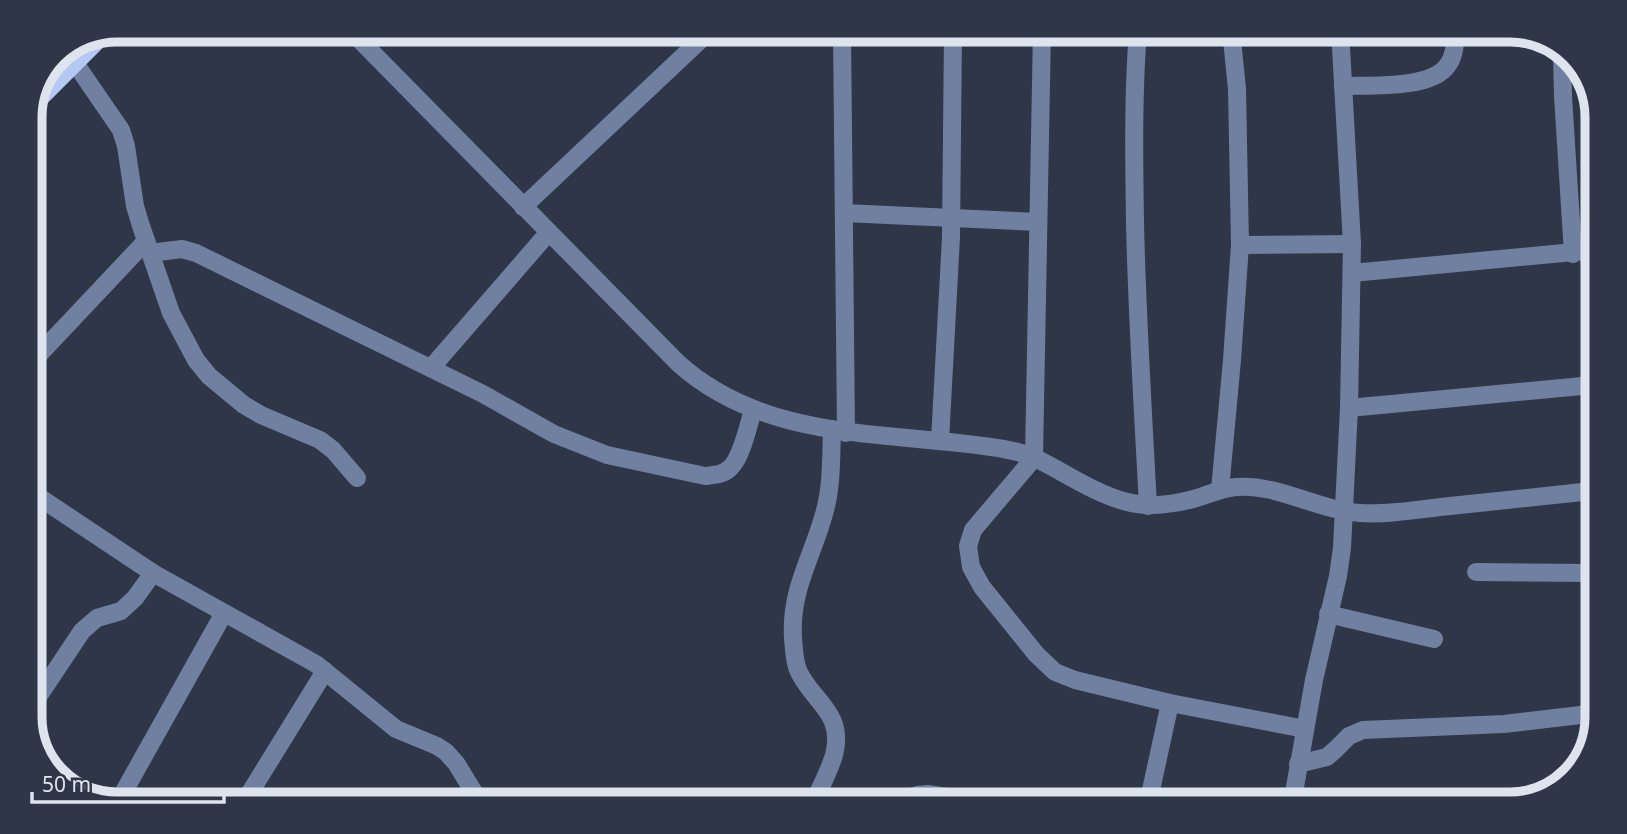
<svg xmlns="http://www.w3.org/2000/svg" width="1627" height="834" font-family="'Noto Sans',sans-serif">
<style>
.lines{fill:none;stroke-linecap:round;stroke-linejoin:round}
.minor{stroke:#7080a1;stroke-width:18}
.major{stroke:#b5c8f2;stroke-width:18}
.rim{fill:none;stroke:#dee4ee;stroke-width:9}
</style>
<rect width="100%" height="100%" fill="#2e3647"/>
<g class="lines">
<!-- minor -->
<g class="minor">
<path d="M350,30L679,364C766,441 883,431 991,447C1007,449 1022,452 1037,459C1066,473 1095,494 1127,502C1150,508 1178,504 1200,497C1212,493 1224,488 1236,487C1279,484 1317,510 1360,513C1390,515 1420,509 1450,506C1497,501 1544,496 1592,491"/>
<path d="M842,30L846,433"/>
<path d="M1042,30L1034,458L973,530L968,546L971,567L982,587L1036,654L1055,672L1075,680L1170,703L1305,729"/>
<path d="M1138,30C1133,94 1134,158 1135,222C1137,317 1143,411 1148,506"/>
<path d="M1562,51L1563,96L1573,254"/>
<path d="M75,63L121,130L126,146L135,206L141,226L171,313L196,360L209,376L244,405L261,415L320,440L333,450L357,478"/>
<path d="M1343,86C1370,85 1431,89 1447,66C1455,57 1455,42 1456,30"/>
<path d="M523,207L711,30"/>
<path d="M844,213L1038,222"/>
<path d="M1240,245L1352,244"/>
<path d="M150,253L182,249L196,253L483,394L554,434L607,455L705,476C714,475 724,475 731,467C742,456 748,426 753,410"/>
<path d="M1352,273L1595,250"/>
<path d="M30,364L146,241"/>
<path d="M431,368L549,232"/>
<path d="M1349,408L1593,385"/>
<path d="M940,441L951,237L953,30"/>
<path d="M1220,490L1232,360L1240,245L1237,89L1231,30"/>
<path d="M30,491L153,573L316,664L396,729L437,746L446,752L456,763L481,804"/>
<path d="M1476,572L1591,573"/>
<path d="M1328,614L1434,639"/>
<path d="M30,709L82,631L97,618L121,611L135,598L153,573"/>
<path d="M1298,764L1327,757L1336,749L1349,736L1363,730L1504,724L1589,714"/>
<path d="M1492,799L1512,804"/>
<path d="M117,804L224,613"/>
<path d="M243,804L325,671"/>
<path d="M813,804C820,788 829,772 834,755C845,712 812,702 798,670C794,660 794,648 793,638C790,590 812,558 824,514C832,487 831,458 832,429"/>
<path d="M889,804L917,795L928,794L990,804"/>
<path d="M1148,804L1170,703"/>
<path d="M1292,804L1314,680L1338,576L1342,548L1349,408L1352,244L1340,30"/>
</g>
<!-- major -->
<path class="major" d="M32,106L102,36"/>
</g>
<!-- crop -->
<path d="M0 0H1627V834H0ZM117 42H1510A75 75 0 0 1 1585 117V717A75 75 0 0 1 1510 792H117A75 75 0 0 1 42 717V117A75 75 0 0 1 117 42Z" fill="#2e3647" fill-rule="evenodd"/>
<path class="rim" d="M117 42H1510A75 75 0 0 1 1585 117V717A75 75 0 0 1 1510 792H117A75 75 0 0 1 42 717V117A75 75 0 0 1 117 42Z"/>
<!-- scale -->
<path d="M32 792v10h192v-10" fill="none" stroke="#dee4ee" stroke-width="3.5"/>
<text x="42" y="792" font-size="21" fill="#dee4ee" stroke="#2e3647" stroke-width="5" paint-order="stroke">50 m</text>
</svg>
